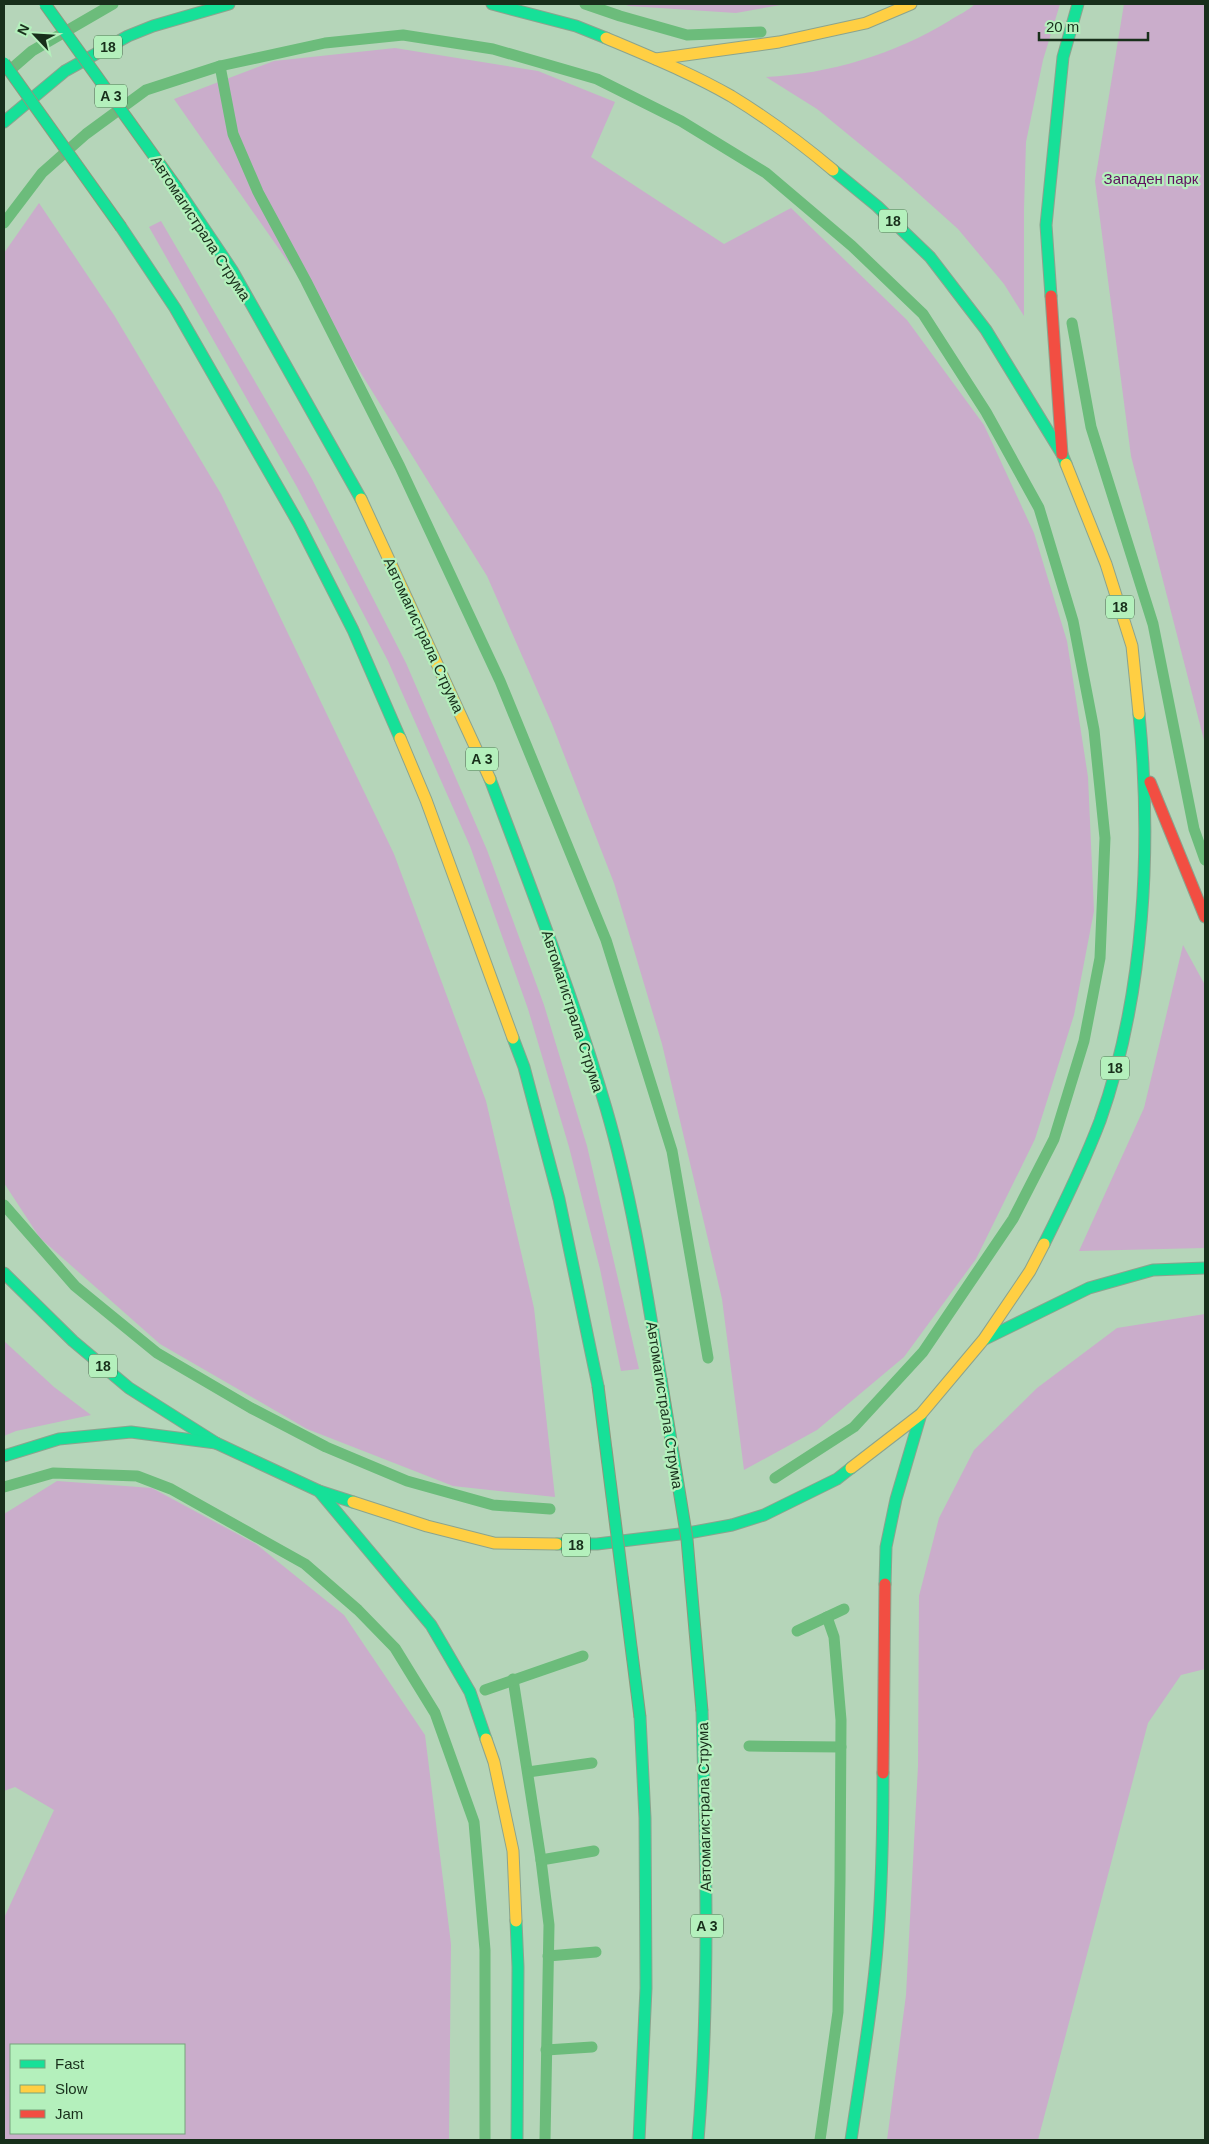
<svg xmlns="http://www.w3.org/2000/svg" width="1209" height="2144" font-family="Arial,sans-serif">
<style>
.green{fill:#caadcb;fill-rule:evenodd}
.lines{fill:none;stroke-linecap:round;stroke-linejoin:round}
.stream{stroke:#6cbc7b;stroke-width:11}
.fast-casing{stroke:#8ba48e;stroke-width:13}
.slow-casing{stroke:#8ba48e;stroke-width:13}
.jam-casing{stroke:#8ba48e;stroke-width:13}
.fast{stroke:#16e098;stroke-width:11}
.slow{stroke:#ffcf43;stroke-width:11}
.jam{stroke:#f24e42;stroke-width:11}
.fast-bridge-casing{stroke:#8d987d;stroke-width:13;stroke-linecap:butt}
.fast-bridge{stroke:#16e098;stroke-width:11}
.labels{text-anchor:middle;dominant-baseline:central;stroke-width:4.5;stroke-linejoin:round;paint-order:stroke}
.shield{fill:#b4f0bc;stroke:#47694b;stroke-width:1}
.shield-label{font-size:14px;font-weight:bold;fill:#182f1b}
.park-label{font-size:15px;fill:#601060;stroke:#b4f0bc}
.street-label{font-size:15px;fill:#182f1b;stroke:#b4f0bc}
</style>
<rect width="100%" height="100%" fill="#b5d5b9"/>
<!-- green -->
<g class="green">
<path d="M623,4H786L736,13L629,6Z"/>
<path d="M975,4H1060L1043,60L1026,142L1024,209V316L1004,284L958,229L900,177L817,109L766,77C829,74 895,54 949,21C958,15 968,11 975,4Z"/>
<path d="M1124,4H1205V744L1131,456L1095,181Z"/>
<path d="M395,48L538,71L615,102L591,157L724,244L791,208L907,320L984,425L1034,533L1067,641L1088,777L1094,911L1074,1015L1035,1139L976,1259L904,1357L817,1430L744,1470L722,1299L662,1044L614,883L552,724L487,576L321,309L174,99L274,61Z"/>
<path d="M39,203L114,315L221,494L394,854L486,1101L534,1308L555,1497L453,1486L307,1429L160,1344L40,1238L4,1183V253Z"/>
<path d="M161,221L312,479L406,663L487,850L544,1005L587,1146L639,1369L621,1371L600,1269L569,1147L528,1009L470,846L388,661L297,487L149,227Z"/>
<path d="M1183,945L1205,985V1248L1079,1251L1144,1108Z"/>
<path d="M1205,1314V1669L1181,1675L1148,1723L1038,2140H887L906,1995L918,1766L919,1596L939,1518L974,1450L1037,1388L1117,1328Z"/>
<path d="M4,1341L54,1387L91,1415L16,1431L4,1436Z"/>
<path d="M57,1481L152,1488L256,1544L344,1615L425,1735L451,1944L449,2140H4V1918L54,1810L15,1787L4,1791V1514ZM11,2045H184V2133H11Z"/>
</g>
<g class="lines">
<!-- stream -->
<g class="stream">
<path d="M585,4L620,16L687,35L761,32"/>
<path d="M220,66L233,134L258,192L306,281L400,467L500,681L606,940L672,1151L708,1358"/>
<path d="M9,71L32,51L113,4"/>
<path d="M4,223L42,173L86,134L146,90L220,66L325,43L403,35L493,49L597,79L681,121L766,173L852,246L923,314L986,412L1039,508L1073,621L1094,730L1105,838L1100,958L1084,1041L1054,1139L1013,1219L923,1352L854,1427L775,1478"/>
<path d="M1072,323L1091,427L1153,624L1194,829L1205,860"/>
<path d="M4,1205L75,1286L157,1353L251,1408L326,1447L407,1481L493,1505L550,1509"/>
<path d="M4,1487L53,1473L137,1476L171,1489L305,1564L358,1610L395,1648L435,1713L474,1822L485,1950V2140"/>
<path d="M797,1631L844,1609"/>
<path d="M513,1679L541,1860L549,1925L545,2140"/>
<path d="M485,1690L583,1656"/>
<path d="M749,1746L841,1747"/>
<path d="M528,1772L592,1763"/>
<path d="M541,1860L594,1851"/>
<path d="M548,1956L596,1952"/>
<path d="M546,2050L592,2047"/>
<path d="M820,2140L838,2012L840,1881L841,1720L834,1637L827,1617"/>
</g>
<!-- fast casing -->
<g class="fast-casing">
<g id="fast">
<path d="M492,4L576,26L606,38"/>
<path d="M4,122L65,71L128,36L153,26L229,4"/>
<path d="M833,170L877,206L930,257L986,330L1062,454L1066,464"/>
<path d="M177,188L232,270L361,499"/>
<path d="M121,227L175,308L299,524L353,630L400,738"/>
<path d="M1051,296L1046,225L1063,57L1078,4"/>
<path d="M490,779C531,888 573,996 606,1108C632,1197 646,1288 661,1379"/>
<path d="M513,1038L524,1067L559,1199L598,1386"/>
<path d="M1044,1244C1064,1204 1084,1163 1100,1121C1145,994 1152,846 1139,714"/>
<path d="M4,1273L73,1341L129,1388L216,1443L319,1491L353,1502"/>
<path d="M985,1339L1089,1288L1153,1270L1205,1268"/>
<path d="M4,1456L59,1439L131,1432L216,1443"/>
<path d="M319,1491L431,1625L470,1692L486,1739"/>
<path d="M557,1544H597L688,1533L732,1525L764,1515L837,1479L851,1468"/>
<path d="M885,1584L886,1547L896,1499L921,1414"/>
<path d="M516,1921L518,1967L517,2140"/>
<path d="M639,2140L646,1988L645,1818L640,1717"/>
<path d="M698,2140C710,1997 706,1854 702,1711"/>
<path d="M851,2140C861,2072 873,2004 878,1936C882,1882 883,1827 883,1773"/>
</g>
</g>
<!-- slow casing -->
<g class="slow-casing">
<g id="slow">
<path d="M606,38C648,56 691,73 731,96C767,118 801,143 833,170"/>
<path d="M656,59L779,42L866,23L911,4"/>
<path d="M1066,464L1106,564L1132,646L1139,714"/>
<path d="M361,499L490,779"/>
<path d="M400,738L426,800L513,1038"/>
<path d="M851,1468L921,1414L984,1339L1030,1271L1044,1244"/>
<path d="M353,1502L427,1526L494,1543L557,1544"/>
<path d="M486,1739L494,1762L513,1851L516,1921"/>
</g>
</g>
<!-- jam casing -->
<g class="jam-casing">
<g id="jam">
<path d="M1051,296L1062,454"/>
<path d="M1150,782L1205,917"/>
<path d="M883,1773L885,1584"/>
</g>
</g>
<!-- fast -->
<use href="#fast" class="fast"/>
<!-- slow -->
<use href="#slow" class="slow"/>
<!-- jam -->
<use href="#jam" class="jam"/>
<!-- fast-bridge casing -->
<g class="fast-bridge-casing">
<g id="fast-bridge">
<path d="M45,4L177,188"/>
<path d="M4,63L121,227"/>
<path d="M661,1379L687,1539L702,1711"/>
<path d="M598,1386L640,1717"/>
</g>
</g>
<!-- fast-bridge -->
<use href="#fast-bridge" class="fast-bridge"/>
</g>
<g class="labels">
<!-- shield labels -->
<g class="shield">
<rect x="94" y="35.5" width="28" height="23" rx="4"/>
<rect x="95" y="84.5" width="32" height="23" rx="4"/>
<rect x="879" y="209.5" width="28" height="23" rx="4"/>
<rect x="1106" y="595.5" width="28" height="23" rx="4"/>
<rect x="466" y="747.5" width="32" height="23" rx="4"/>
<rect x="1101" y="1056.5" width="28" height="23" rx="4"/>
<rect x="89" y="1354.5" width="28" height="23" rx="4"/>
<rect x="562" y="1533.5" width="28" height="23" rx="4"/>
<rect x="691" y="1914.5" width="32" height="23" rx="4"/>
</g>
<g class="shield-label">
<text x="108" y="47">18</text>
<text x="111" y="96">A 3</text>
<text x="893" y="221">18</text>
<text x="1120" y="607">18</text>
<text x="482" y="759">A 3</text>
<text x="1115" y="1068">18</text>
<text x="103" y="1366">18</text>
<text x="576" y="1545">18</text>
<text x="707" y="1926">A 3</text>
</g>
<!-- park labels -->
<g class="park-label">
<text x="1151" y="178">Западен парк</text>
</g>
<!-- street labels -->
<g class="street-label">
<text transform="translate(201 228) rotate(57)">Автомагистрала Струма</text>
<text transform="translate(424 635) rotate(65)">Автомагистрала Струма</text>
<text transform="translate(573 1011) rotate(72)">Автомагистрала Струма</text>
<text transform="translate(665 1405) rotate(81)">Автомагистрала Струма</text>
<text transform="translate(704 1807) rotate(-91)">Автомагистрала Струма</text>
</g>
</g>
<!-- border -->
<rect width="1209" height="2144" fill="none" stroke="#182f1b" stroke-width="10"/>
<!-- legend -->
<rect x="10" y="2044" width="175" height="90" fill="#b4f0bc" stroke="#76a37c"/>
<rect x="20" y="2060" width="25" height="8" fill="#16e098" stroke="#76a37c"/>
<text x="55" y="2069" font-size="15" fill="#182f1b">Fast</text>
<rect x="20" y="2085" width="25" height="8" fill="#ffcf43" stroke="#76a37c"/>
<text x="55" y="2094" font-size="15" fill="#182f1b">Slow</text>
<rect x="20" y="2110" width="25" height="8" fill="#f24e42" stroke="#76a37c"/>
<text x="55" y="2119" font-size="15" fill="#182f1b">Jam</text>
<!-- north arrow -->
<g transform="translate(35 35) rotate(295)" stroke="#b4f0bc" stroke-width="4" paint-order="stroke">
<path d="M0-4L9 19L0 12L-9 19Z" fill="#182f1b"/>
<text y="-8" font-size="14" font-weight="bold" text-anchor="middle" fill="#182f1b">N</text>
</g>
<!-- scale -->
<path d="M1039 32v8h109v-8" fill="none" stroke="#182f1b" stroke-width="2.5"/>
<text x="1046" y="32" font-size="15" fill="#182f1b" stroke="#b4f0bc" stroke-width="4" paint-order="stroke">20 m</text>
</svg>
